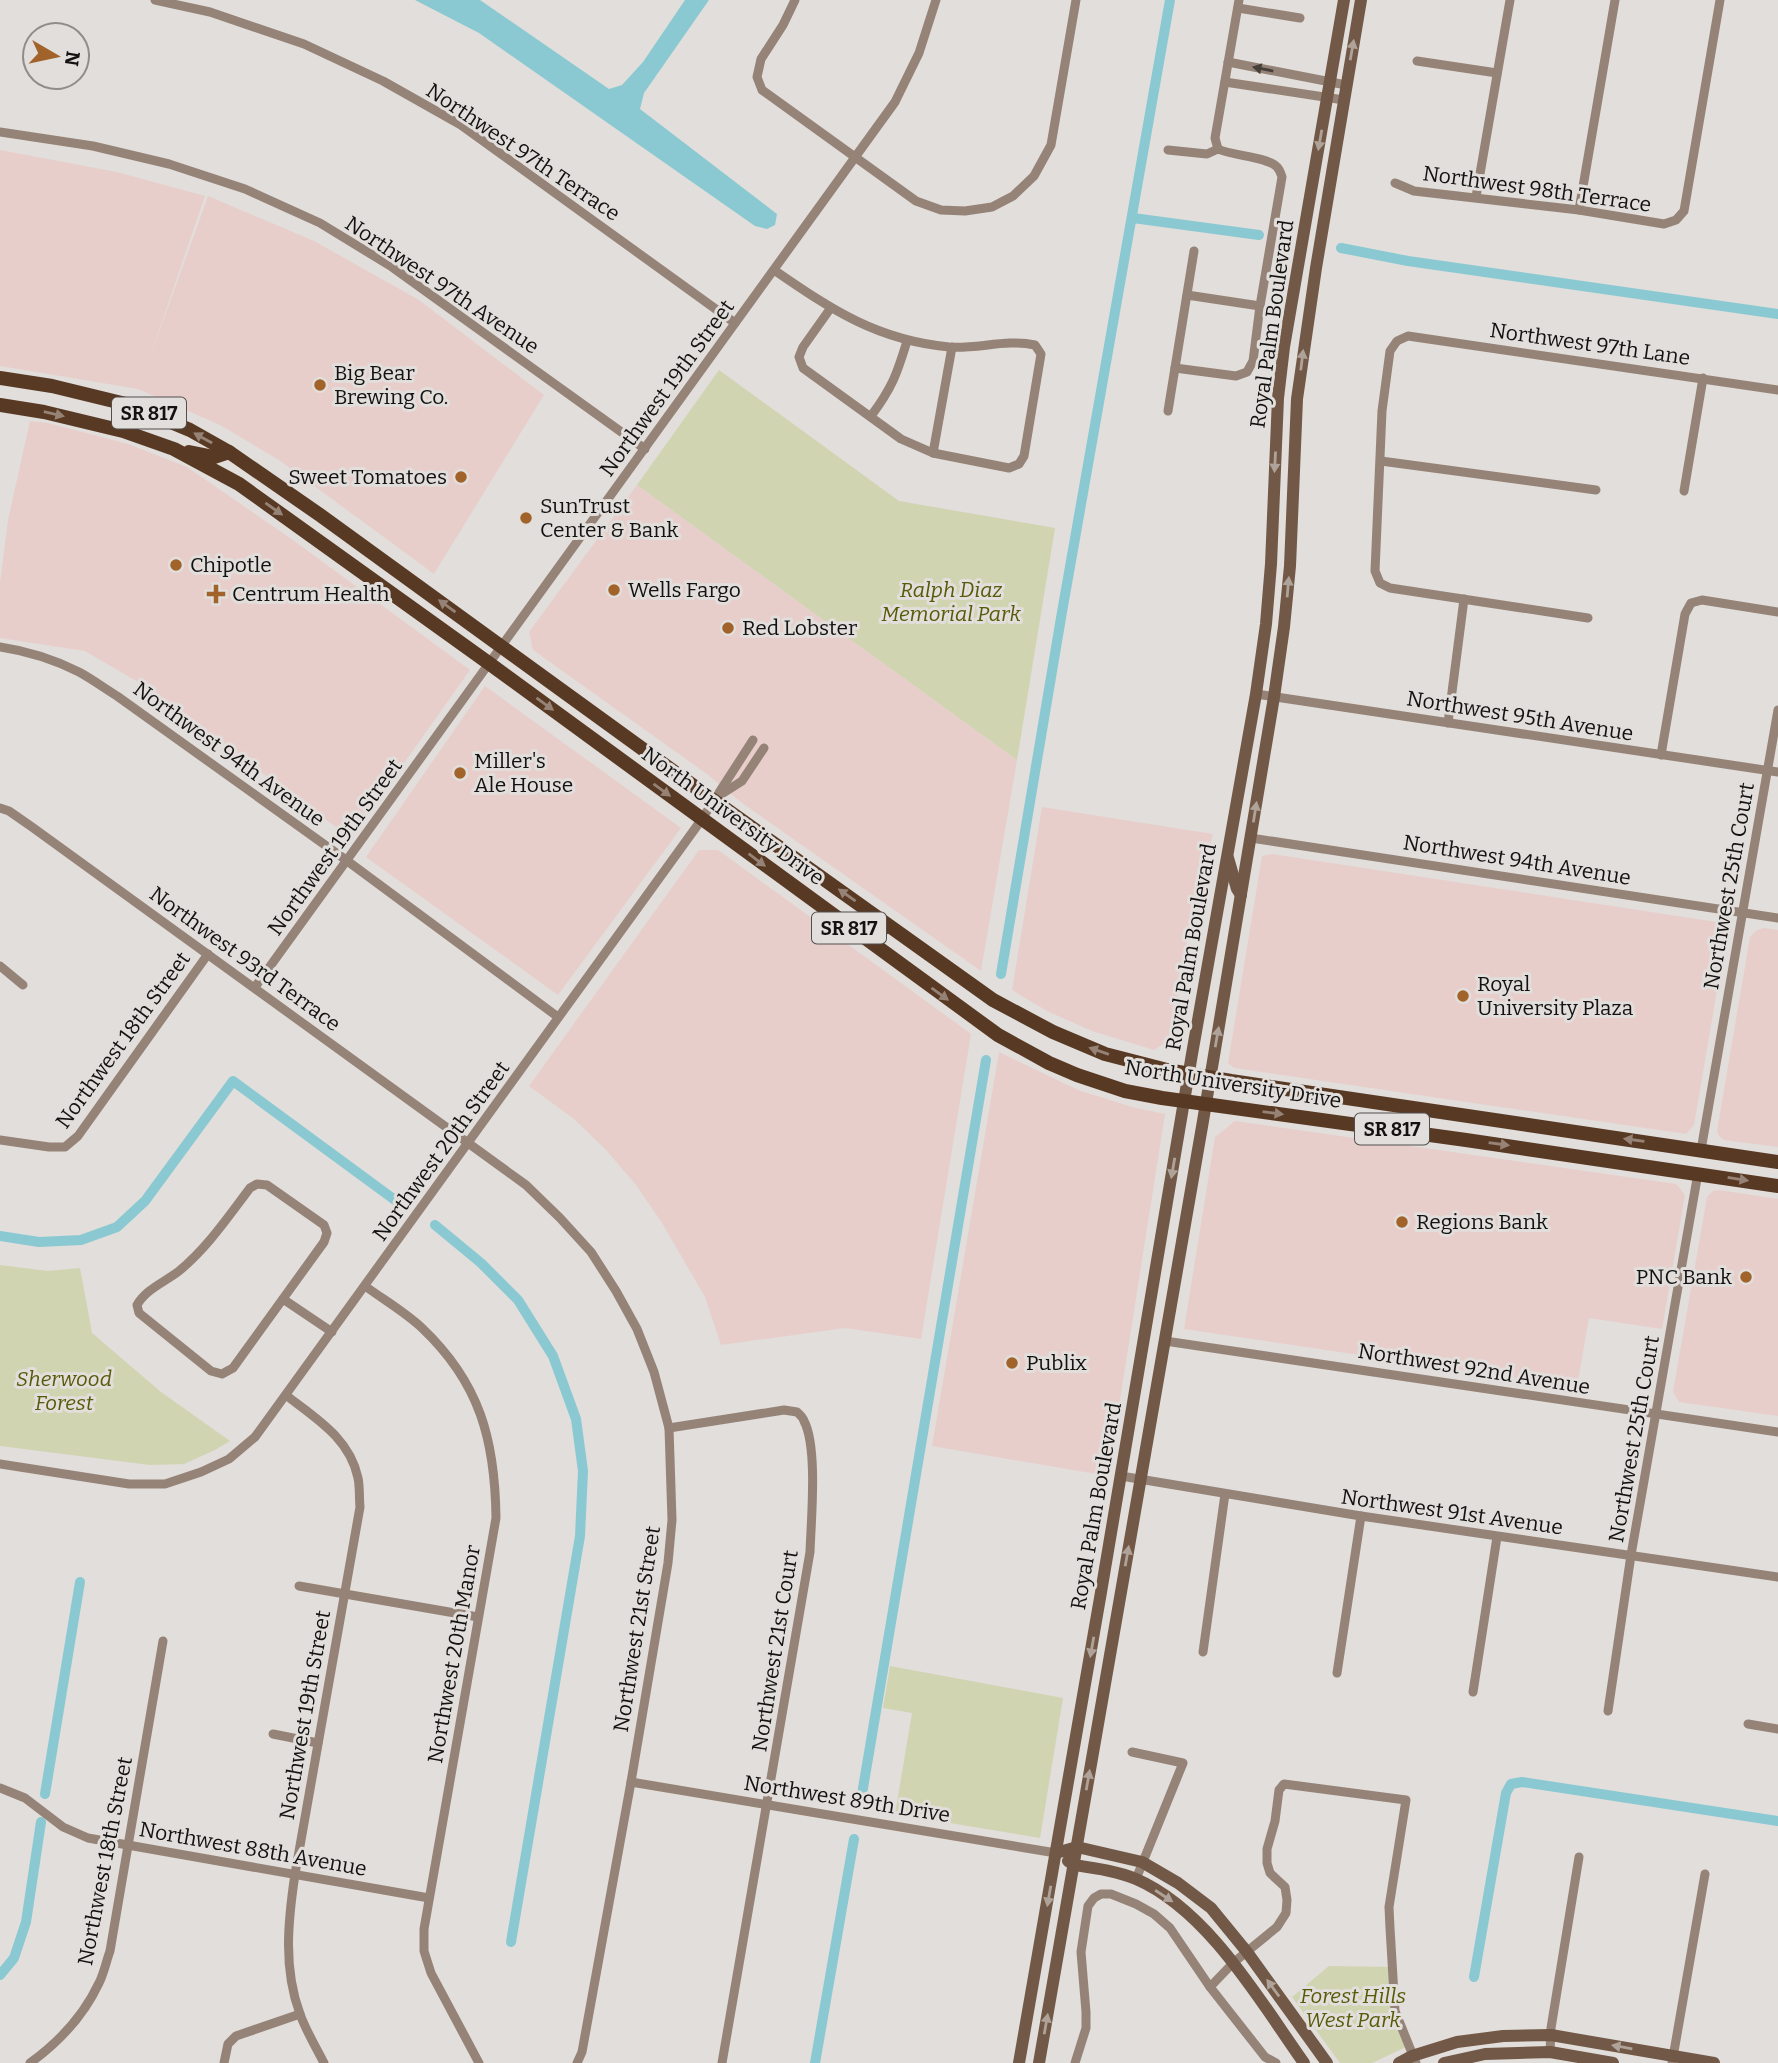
<svg xmlns="http://www.w3.org/2000/svg" width="1778" height="2063" font-family="Bitter,serif">
<style>
.commercial{fill:#e8cecb}
.green{fill:#d1d4b1}
.water{fill:#8ac9d2}
.lines{fill:none;stroke-linecap:round;stroke-linejoin:round}
.canal{stroke:#8ac9d2;stroke-width:10}
.street{stroke:#968377;stroke-width:9}
.secondary{stroke:#725846;stroke-width:12}
.primary{stroke:#583924;stroke-width:14}
.oneway{fill:#afa298}
.oneway2{fill:#473f3a}
.oneway3{fill:#968376}
.poi-dot{fill:#a2632a;stroke:#e1dedb;stroke-width:2.5}
.labels{text-anchor:middle;dominant-baseline:central;stroke-width:6;stroke-linejoin:round;paint-order:stroke}
.shield{fill:#e1dedb;stroke:#514f4e;stroke-width:2}
.shield-label{font-size:19px;font-weight:bold;fill:#131211}
.street-label{font-size:21px;fill:#131211;stroke:#e1dedb}
.poi-label{font-size:21px;fill:#131211;stroke:#e1dedb;text-anchor:start}
.park-label{font-size:21px;font-style:italic;fill:#595a08;stroke:#e1dedb}
</style>
<rect width="100%" height="100%" fill="#e1dedb"/>
<!-- commercial -->
<g class="commercial">
<path d="M0,150L117,172L205,196L149,360L208,196L314,241L419,300L544,395L434,574L279,460L220,425L138,389L0,366Z"/>
<path d="M30,421L48,423L128,444L187,467L293,540L470,670L351,838L138,682L85,651L0,638V583L8,520Z"/>
<path d="M637,485L1017,760L981,971L742,803L707,774L533,650L529,632Z"/>
<path d="M485,686L681,828L558,995L366,857Z"/>
<path d="M1042,807L1213,834L1191,915L1172,1038L1154,1050L1092,1031L1047,1011L1012,990Z"/>
<path d="M699,850H718L971,1034L921,1339L845,1328L721,1345L705,1297L662,1223L636,1185L606,1150L574,1119L529,1086Z"/>
<path d="M1272,854L1723,923L1727,932L1694,1125L1686,1134L1234,1068L1228,1063L1262,856Z"/>
<path d="M1764,928L1778,930V1147L1724,1140L1719,1136L1717,1131L1750,937L1757,930Z"/>
<path d="M999,1052L1078,1090L1132,1107L1165,1114L1108,1476L932,1446Z"/>
<path d="M1235,1121L1676,1184L1685,1195L1662,1329L1589,1318L1577,1387L1184,1329L1215,1137Z"/>
<path d="M1719,1190L1778,1199V1416L1679,1402L1673,1392L1707,1197L1713,1191Z"/>
</g>
<!-- green -->
<g class="green">
<path d="M719,370L899,501L1055,528L1017,760L637,485Z"/>
<path d="M0,1265L48,1271L80,1268L92,1333L161,1392L230,1441L215,1450L184,1464L150,1465L0,1446Z"/>
<path d="M890,1666L1063,1698L1040,1838L895,1814L912,1713L883,1708Z"/>
<path d="M1329,1966L1391,1967L1395,2011L1408,2046L1372,2063H1340L1292,1997Z"/>
</g>
<!-- water -->
<path class="water" d="M415,0H480L609,89L622,85L643,62L685,0H709L644,93L640,109L777,214L775,225L767,229L755,226L479,33Z"/>
<g class="lines">
<!-- canal -->
<g class="canal">
<path d="M1133,218L1259,235"/>
<path d="M1341,248L1408,261L1778,314"/>
<path d="M1001,974L1062,612L1170,0"/>
<path d="M435,1225L481,1263L518,1300L553,1356L576,1419L583,1471L580,1536L511,1942"/>
<path d="M0,1236L39,1242L81,1240L117,1227L145,1201L233,1081L399,1203"/>
<path d="M45,1794L80,1582"/>
<path d="M861,1800L986,1060"/>
<path d="M0,1975L14,1958L26,1922L41,1822"/>
<path d="M1474,1977L1506,1793L1511,1784L1522,1782L1778,1821"/>
<path d="M815,2063L854,1839"/>
</g>
<!-- street -->
<g class="street">
<path d="M155,0L210,12L304,44L383,81L461,125L735,323"/>
<path d="M795,0L783,25L761,59L757,77L762,90L916,201L941,210L965,211L992,207L1013,196L1034,176L1051,145L1076,0"/>
<path d="M1238,8L1300,18"/>
<path d="M1417,61L1497,73"/>
<path d="M1228,62L1346,85"/>
<path d="M1225,82L1344,100"/>
<path d="M0,132L93,146L169,164L245,189L320,223L392,267L645,449"/>
<path d="M1218,149L1215,138L1239,0"/>
<path d="M1168,150L1207,154L1218,149C1233,156 1268,157 1277,167C1280,170 1281,174 1282,177L1260,306L1253,361L1247,372L1236,376L1175,368"/>
<path d="M1395,183L1414,191L1579,210L1664,224L1676,220L1684,211L1720,0"/>
<path d="M1476,197L1510,0"/>
<path d="M1579,210L1615,0"/>
<path d="M774,270C832,310 877,340 949,347C978,349 1006,339 1035,345L1041,354L1024,456L1019,464L1009,468L933,453L901,439L803,368L799,357L803,347L830,309"/>
<path d="M1187,295L1260,306"/>
<path d="M1168,411L1194,251"/>
<path d="M871,416C892,388 897,374 907,341"/>
<path d="M933,453L952,347"/>
<path d="M1381,461L1596,490"/>
<path d="M1684,491L1703,378"/>
<path d="M1588,618L1390,588L1380,583L1375,571L1382,411L1390,351L1397,341L1408,336L1778,390"/>
<path d="M0,647C27,651 55,660 79,672C92,679 104,688 117,696L346,860L558,1017"/>
<path d="M1256,694L1778,772"/>
<path d="M1448,723L1464,599"/>
<path d="M1661,755L1685,614L1691,603L1702,600L1778,612"/>
<path d="M717,797L742,781L764,748"/>
<path d="M0,808L9,811L32,827L526,1185L560,1218L591,1252L616,1291L637,1329L654,1372L669,1428L672,1520L668,1563L631,1782L582,2052L577,2063"/>
<path d="M1251,838L1778,918"/>
<path d="M0,966L23,985"/>
<path d="M255,987L895,102L919,53L936,0"/>
<path d="M0,1140L49,1147H65L78,1136L208,954"/>
<path d="M1701,1150L1778,710"/>
<path d="M257,1184L267,1185L324,1225L327,1233L324,1242L233,1368L222,1374L211,1371L139,1313L137,1305C146,1289 165,1282 179,1271C207,1248 228,1217 250,1188Z"/>
<path d="M365,1286C384,1300 405,1312 422,1328C480,1383 495,1440 496,1518L424,1929V1951L431,1973L479,2063"/>
<path d="M283,1299L332,1332"/>
<path d="M1165,1341L1778,1432"/>
<path d="M287,1396C317,1419 350,1439 358,1478C360,1487 359,1498 360,1507L295,1874C288,1921 283,1968 300,2014C306,2031 316,2047 324,2063"/>
<path d="M669,1428L784,1410L797,1412C800,1415 803,1417 804,1421C818,1447 811,1521 810,1552L722,2063"/>
<path d="M0,1464L129,1484H165L201,1472L229,1459L255,1437L702,819L753,740"/>
<path d="M1121,1476L1361,1516L1778,1577"/>
<path d="M299,1586L478,1617"/>
<path d="M1203,1652L1225,1494"/>
<path d="M1337,1673L1361,1516"/>
<path d="M1473,1692L1497,1537"/>
<path d="M1608,1711L1631,1555L1698,1173"/>
<path d="M1748,1724L1778,1729"/>
<path d="M273,1734L318,1743"/>
<path d="M1132,1752L1183,1763L1136,1879"/>
<path d="M631,1782L1056,1853"/>
<path d="M0,1788L25,1798L63,1827L88,1838L429,1898"/>
<path d="M1210,1987L1233,1963L1277,1927L1286,1913L1287,1900L1285,1887L1270,1873L1267,1863V1849L1275,1821L1279,1790L1284,1784L1406,1800L1389,1907L1390,1928L1395,2011L1416,2063"/>
<path d="M1550,2052L1551,2028L1579,1857"/>
<path d="M30,2063C59,2042 84,2015 99,1983C104,1973 106,1962 110,1951L163,1641"/>
<path d="M224,2063L228,2044L236,2036L300,2014"/>
<path d="M1075,2063L1086,2028V2012L1081,1952L1088,1906L1094,1898L1101,1894H1111L1136,1904L1154,1914L1170,1928L1210,1987L1265,2057L1276,2063"/>
<path d="M1672,2063L1705,1874"/>
</g>
<!-- secondary -->
<g class="secondary">
<path d="M1228,858L1237,889L1241,895"/>
<path d="M1056,1853L1077,1847L1142,1862L1178,1883L1211,1908L1247,1952L1327,2063"/>
<path d="M1068,1861L1074,1865C1094,1868 1117,1871 1136,1879C1208,1910 1260,2001 1304,2063"/>
<path d="M1019,2063L1100,1598L1192,1054L1256,694L1266,624L1271,564L1278,398L1284,347L1344,0"/>
<path d="M1039,2063L1203,1121L1274,697L1284,627L1290,566L1297,399L1316,268L1361,0"/>
<path d="M1399,2063L1412,2056L1457,2042L1503,2036L1551,2035L1714,2063"/>
<path d="M1444,2063L1485,2054L1550,2052L1613,2063"/>
</g>
<!-- primary -->
<g class="primary">
<path d="M0,378L52,386L130,405L190,430L229,452L320,515L713,800L993,1000L1053,1032L1105,1054L1167,1070L1231,1081L1778,1162"/>
<path d="M0,405L44,412L123,431L174,449L239,484L490,664L998,1035L1049,1063L1077,1075L1125,1091L1162,1098L1466,1140L1778,1186"/>
<path d="M189,452L214,457L229,452"/>
<path d="M845,925C859,919 870,923 884,928"/>
</g>
</g>
<!-- one-way arrows -->
<defs><path id="oneway-solid" d="M-6-.8H1V-3.2L6.5 0L1 3.2V.8H-6Z" transform="scale(1.75)"/></defs>
<g class="oneway">
<use href="#oneway-solid" transform="translate(1352 50) rotate(-80)"/>
<use href="#oneway-solid" transform="translate(1320 140) rotate(100)"/>
<use href="#oneway-solid" transform="translate(1302 360) rotate(-83)"/>
<use href="#oneway-solid" transform="translate(1275 462) rotate(93)"/>
<use href="#oneway-solid" transform="translate(1288 587) rotate(-85)"/>
<use href="#oneway-solid" transform="translate(1255 812) rotate(-81)"/>
<use href="#oneway-solid" transform="translate(1217 1037) rotate(-80)"/>
<use href="#oneway-solid" transform="translate(1173 1168) rotate(100)"/>
<use href="#oneway-solid" transform="translate(1127 1556) rotate(-80)"/>
<use href="#oneway-solid" transform="translate(1092 1647) rotate(100)"/>
<use href="#oneway-solid" transform="translate(1088 1780) rotate(-80)"/>
<use href="#oneway-solid" transform="translate(1049 1896) rotate(100)"/>
<use href="#oneway-solid" transform="translate(1164 1896) rotate(33)"/>
<use href="#oneway-solid" transform="translate(1273 1988) rotate(-126)"/>
<use href="#oneway-solid" transform="translate(1046 2024) rotate(-80)"/>
<use href="#oneway-solid" transform="translate(1622 2047) rotate(-170)"/>
</g>
<use class="oneway2" href="#oneway-solid" transform="translate(1263 69) rotate(-169)"/>
<g class="oneway3">
<use href="#oneway-solid" transform="translate(54 414) rotate(13)"/>
<use href="#oneway-solid" transform="translate(203 438) rotate(-151)"/>
<use href="#oneway-solid" transform="translate(274 509) rotate(35)"/>
<use href="#oneway-solid" transform="translate(447 606) rotate(-144)"/>
<use href="#oneway-solid" transform="translate(545 704) rotate(36)"/>
<use href="#oneway-solid" transform="translate(662 790) rotate(36)"/>
<use href="#oneway-solid" transform="translate(757 860) rotate(37)"/>
<use href="#oneway-solid" transform="translate(847 895) rotate(-145)"/>
<use href="#oneway-solid" transform="translate(940 994) rotate(36)"/>
<use href="#oneway-solid" transform="translate(1099 1051) rotate(-161)"/>
<use href="#oneway-solid" transform="translate(1273 1113) rotate(8)"/>
<use href="#oneway-solid" transform="translate(1634 1140) rotate(-172)"/>
<use href="#oneway-solid" transform="translate(1499 1144) rotate(8)"/>
<use href="#oneway-solid" transform="translate(1738 1179) rotate(9)"/>
</g>
<!-- markers -->
<g class="poi-dot">
<circle cx="320" cy="385" r="7"/>
<circle cx="461" cy="477" r="7"/>
<circle cx="526" cy="518" r="7"/>
<circle cx="176" cy="565" r="7"/>
<circle cx="614" cy="590" r="7"/>
<path d="M212.5 583.5h7v7h7v7h-7v7h-7v-7h-7v-7h7z"/>
<circle cx="728" cy="628" r="7"/>
<circle cx="460" cy="773" r="7"/>
<circle cx="1463" cy="996" r="7"/>
<circle cx="1402" cy="1222" r="7"/>
<circle cx="1746" cy="1277" r="7"/>
<circle cx="1012" cy="1363" r="7"/>
</g>
<g class="labels">
<!-- shield labels -->
<g class="shield">
<rect x="112" y="397.5" width="74" height="31" rx="5"/>
<rect x="812" y="912.5" width="74" height="31" rx="5"/>
<rect x="1355" y="1113.5" width="74" height="31" rx="5"/>
</g>
<g class="shield-label">
<text x="149" y="413">SR 817</text>
<text x="849" y="928">SR 817</text>
<text x="1392" y="1129">SR 817</text>
</g>
<!-- street labels -->
<g class="street-label">
<text transform="translate(523 152) rotate(34)">Northwest 97th Terrace</text>
<text transform="translate(1537 189) rotate(8)">Northwest 98th Terrace</text>
<text transform="translate(442 285) rotate(34)">Northwest 97th Avenue</text>
<text transform="translate(1272 324) rotate(-82)">Royal Palm Boulevard</text>
<text transform="translate(1590 344) rotate(8)">Northwest 97th Lane</text>
<text transform="translate(667 388) rotate(-54)">Northwest 19th Street</text>
<text transform="translate(1520 716) rotate(9)">Northwest 95th Avenue</text>
<text transform="translate(229 754) rotate(36)">Northwest 94th Avenue</text>
<text transform="translate(733 816) rotate(36)">North University Drive</text>
<text transform="translate(335 847) rotate(-54)">Northwest 19th Street</text>
<text transform="translate(1517 860) rotate(9)">Northwest 94th Avenue</text>
<text transform="translate(1729 886) rotate(-80)">Northwest 25th Court</text>
<text transform="translate(1191 947) rotate(-80)">Royal Palm Boulevard</text>
<text transform="translate(245 959) rotate(36)">Northwest 93rd Terrace</text>
<text transform="translate(123 1040) rotate(-54)">Northwest 18th Street</text>
<text transform="translate(1233 1084) rotate(9)">North University Drive</text>
<text transform="translate(441 1151) rotate(-54)">Northwest 20th Street</text>
<text transform="translate(1474 1369) rotate(9)">Northwest 92nd Avenue</text>
<text transform="translate(1634 1439) rotate(-80)">Northwest 25th Court</text>
<text transform="translate(1096 1506) rotate(-80)">Royal Palm Boulevard</text>
<text transform="translate(1452 1512) rotate(8)">Northwest 91st Avenue</text>
<text transform="translate(637 1629) rotate(-81)">Northwest 21st Street</text>
<text transform="translate(775 1651) rotate(-81)">Northwest 21st Court</text>
<text transform="translate(454 1654) rotate(-80)">Northwest 20th Manor</text>
<text transform="translate(305 1715) rotate(-80)">Northwest 19th Street</text>
<text transform="translate(847 1799) rotate(9)">Northwest 89th Drive</text>
<text transform="translate(253 1849) rotate(10)">Northwest 88th Avenue</text>
<text transform="translate(105 1861) rotate(-79)">Northwest 18th Street</text>
</g>
<!-- poi labels -->
<g class="poi-label">
<text x="334" y="373">Big Bear<tspan x="334" dy="24">Brewing Co.</tspan></text>
<text x="447" y="477" text-anchor="end">Sweet Tomatoes</text>
<text x="540" y="506">SunTrust<tspan x="540" dy="24">Center &amp; Bank</tspan></text>
<text x="190" y="565">Chipotle</text>
<text x="628" y="590">Wells Fargo</text>
<text x="232" y="594">Centrum Health</text>
<text x="742" y="628">Red Lobster</text>
<text x="474" y="761">Miller's<tspan x="474" dy="24">Ale House</tspan></text>
<text x="1477" y="984">Royal<tspan x="1477" dy="24">University Plaza</tspan></text>
<text x="1416" y="1222">Regions Bank</text>
<text x="1732" y="1277" text-anchor="end">PNC Bank</text>
<text x="1026" y="1363">Publix</text>
</g>
<!-- park labels -->
<g class="park-label">
<text x="951" y="590">Ralph Diaz<tspan x="951" dy="24">Memorial Park</tspan></text>
<text x="64" y="1379">Sherwood<tspan x="64" dy="24">Forest</tspan></text>
<text x="1353" y="1996">Forest Hills<tspan x="1353" dy="24">West Park</tspan></text>
</g>
</g>
<!-- north arrow -->
<g transform="translate(56 56) rotate(99)"><circle r="33" fill="#e1dedb" stroke="#8f8c8a" stroke-width="2"/>
<path d="M0-5L12 26L0 18L-12 26Z" fill="#a2632a"/>
<text y="-10" font-size="19" font-weight="bold" text-anchor="middle" fill="#131211">N</text>
</g>
</svg>
